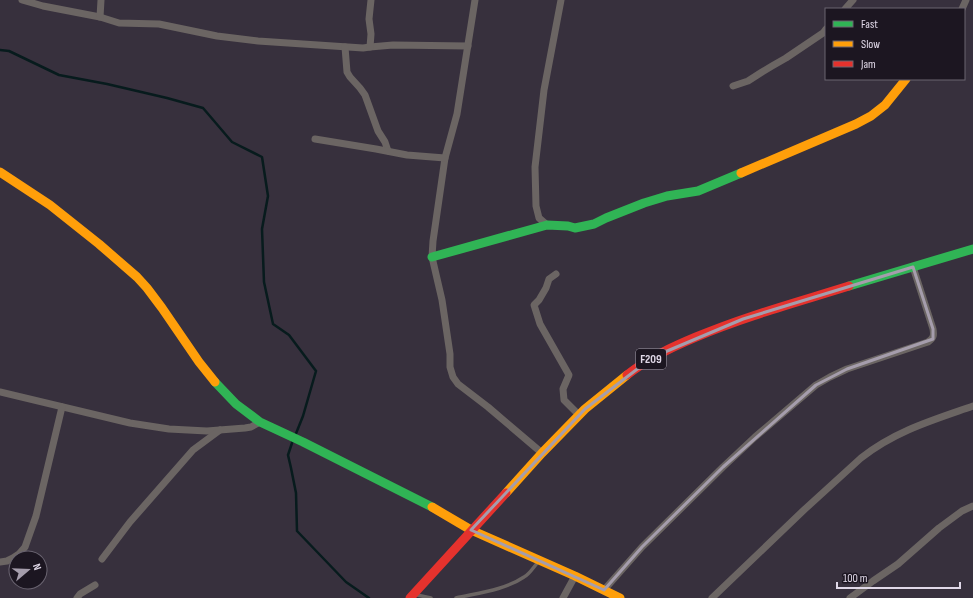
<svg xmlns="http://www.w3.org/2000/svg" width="973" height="598" font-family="'Sofia Sans Condensed',sans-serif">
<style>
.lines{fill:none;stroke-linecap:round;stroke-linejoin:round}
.stream{stroke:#071b1d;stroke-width:2.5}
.lane{stroke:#6b6563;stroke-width:3.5}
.street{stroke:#6b6563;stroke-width:7}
.fast{stroke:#30b455;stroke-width:9}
.slow{stroke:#ff9f0a;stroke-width:9}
.jam{stroke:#e5322d;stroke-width:9}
.marked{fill:none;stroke:#a59dac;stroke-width:3;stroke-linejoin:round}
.labels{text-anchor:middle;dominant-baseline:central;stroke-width:3.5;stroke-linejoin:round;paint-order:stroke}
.shield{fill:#1c1621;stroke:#a59eac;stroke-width:1}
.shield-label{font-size:12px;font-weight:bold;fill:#e0d8e8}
</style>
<rect width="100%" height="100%" fill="#37303d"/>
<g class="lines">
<!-- stream -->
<g class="stream">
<path d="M0,50L9,51L59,75L107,84L167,98L203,108L232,142L262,157L268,196L262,229L264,282L273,324L289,335L316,371L303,416L295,436"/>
<path d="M293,440L288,455L291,468L296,493L297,531L346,582L369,598"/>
</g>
<!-- lane -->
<g class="lane">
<path d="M417,595L431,598"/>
<path d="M456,598C478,593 505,590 524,577C530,574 534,566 539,561"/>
</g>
<!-- street -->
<g class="street">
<path d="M22,0L43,6L100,17L119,23L159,24L217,36L258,41L363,48L370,47L393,45L468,46"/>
<path d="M475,0L457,114L445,158L433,241L432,257L442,300L450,354V367L453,377L458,384L488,407L542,453"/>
<path d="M845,9L853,0"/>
<path d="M962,9L966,0"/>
<path d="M100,17L101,0"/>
<path d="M345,47L347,72L350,77L360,88L365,95L378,131L385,142L388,151"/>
<path d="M370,47L371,34L369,19L371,0"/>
<path d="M733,86L748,81L762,72L772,66L786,58L823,33L826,29"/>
<path d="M315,139L376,149L407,155L445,158"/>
<path d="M547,225L539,218L536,206L535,167L544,90L561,0"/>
<path d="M556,274L549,279L546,288L539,300L534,305L540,324L569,375L563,389L564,400L579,415"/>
<path d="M0,392L130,423L169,429L207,431L245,428L251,427L260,422"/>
<path d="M102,559L130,522L193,450L220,430"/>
<path d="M0,562L7,561L13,558L19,554L25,547L36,516L62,407"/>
<path d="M604,590L642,547L723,467L755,437L816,385L830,377L847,369L928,342C934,338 934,335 933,329L913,267"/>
<path d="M77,598L80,594L95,585"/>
<path d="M563,598L575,576"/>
<path d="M712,598L805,509L861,458C895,431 933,420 973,406"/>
<path d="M850,598L873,581L898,564L939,528L962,511L973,506"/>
</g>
<!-- fast -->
<g class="fast">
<path d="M432,257L547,225L568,226L575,228L594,224L606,218L644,203L667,196L698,191L741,173"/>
<path d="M849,286L973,249"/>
<path d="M215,382L236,404L260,422L303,442L432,507"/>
</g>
<!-- slow -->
<g class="slow">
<path d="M0,172L50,205L99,244L137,277L147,288L162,308L199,362L215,382"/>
<path d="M741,173L856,124L871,116L885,105L906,79"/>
<path d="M506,493L542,453L585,409L627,375"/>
<path d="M432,507L471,530L575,576L620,598"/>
</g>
<!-- jam -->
<g class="jam">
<path d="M627,375C648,358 672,347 696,337C746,316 798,302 849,286"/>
<path d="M410,598L506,493"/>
</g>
</g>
<!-- marked area -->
<path class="marked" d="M913,267L933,329V339L847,369L816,385L723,467L642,547L604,590L471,530L585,409L653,357L743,319Z"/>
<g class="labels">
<!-- shield labels -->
<rect class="shield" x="636" y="349" width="30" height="20" rx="3"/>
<g class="shield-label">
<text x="651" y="359">F209</text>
</g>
</g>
<!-- legend -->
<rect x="825" y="8" width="140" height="72" fill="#1c1621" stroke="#6a6471"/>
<rect x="833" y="21" width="20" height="6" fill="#30b455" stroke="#6a6471"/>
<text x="861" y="28" font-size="12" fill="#e0d8e8">Fast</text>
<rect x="833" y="41" width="20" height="6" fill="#ff9f0a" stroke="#6a6471"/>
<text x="861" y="48" font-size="12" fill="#e0d8e8">Slow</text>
<rect x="833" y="61" width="20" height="6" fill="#e5322d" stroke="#6a6471"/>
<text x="861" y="68" font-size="12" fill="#e0d8e8">Jam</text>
<!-- north arrow -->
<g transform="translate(28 570) rotate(71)"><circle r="19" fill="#1c1621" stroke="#6a6471"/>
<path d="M0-3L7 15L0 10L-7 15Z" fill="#a59dac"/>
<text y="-6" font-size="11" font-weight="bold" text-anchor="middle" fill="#e0d8e8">N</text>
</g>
<!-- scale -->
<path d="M837 582v6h123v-6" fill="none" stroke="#e0d8e8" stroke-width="2"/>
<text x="843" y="582" font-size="12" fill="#e0d8e8" stroke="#1c1621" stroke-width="3" paint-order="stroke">100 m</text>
</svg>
